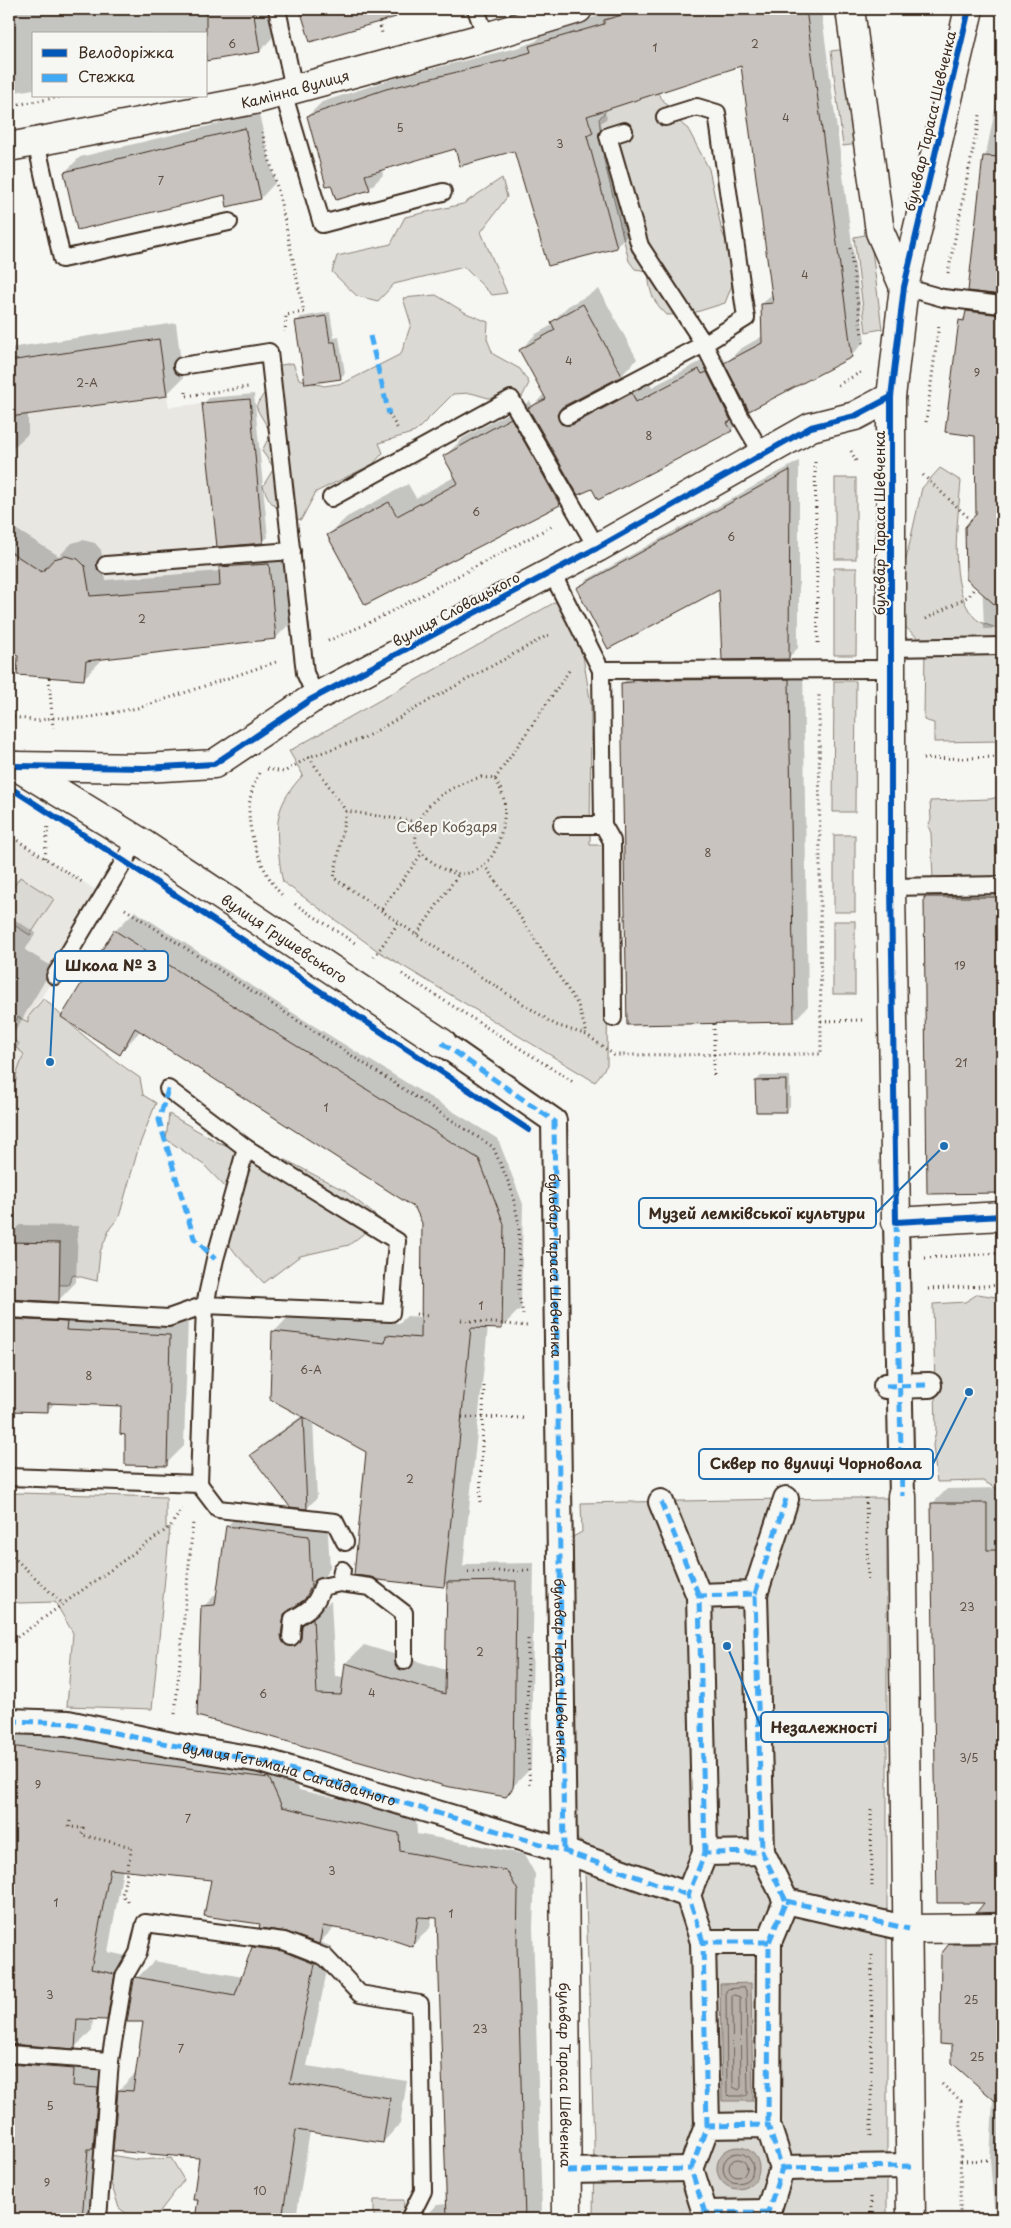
<svg xmlns="http://www.w3.org/2000/svg" width="1011" height="2228" font-family="'Playpen Sans',sans-serif">
<style>
.built{fill:#e8e7e2}
.green{fill:#dad9d3;stroke:#8a8278}
.water{fill:#b6b0a9;stroke:#857a71}
.shadow{fill:#0003}
.lines{fill:none;stroke-linecap:round;stroke-linejoin:round}
.shore{stroke:#6c6056;stroke-width:1}
.building{fill:#c8c3be;stroke:#3b2a1e}
.service-casing{stroke:#3b2a1e;stroke-width:20}
.pedestrian-casing{stroke:#3b2a1e;stroke-width:28}
.minor-casing{stroke:#3b2a1e;stroke-width:31}
.path{stroke:#3b2a1e;stroke-width:3;stroke-dasharray:1 4;stroke-linecap:butt}
.service{stroke:#f6f6f2;stroke-width:16}
.pedestrian{stroke:#f6f6f2;stroke-width:24}
.minor{stroke:#f6f6f2;stroke-width:28}
.quiet{stroke:#3fa9f5;stroke-width:5;stroke-dasharray:10 5;stroke-linecap:butt}
.cycleway-casing{stroke:#f6f6f2;stroke-width:9}
.cycleway{stroke:#0057b8;stroke-width:6}
.labels{text-anchor:middle;dominant-baseline:central;stroke-width:4.5;stroke-linejoin:round;paint-order:stroke}
.number-label{font-size:11px;fill:#5e5046}
.street-label{font-size:14px;fill:#3b2a1e;stroke:#f6f6f2}
.park-label{font-size:14px;fill:#63564b;stroke:#f6f6f2}
.leader{fill:none;stroke:#1f6fb2;stroke-width:2}
.callout-dot{fill:#1f6fb2;stroke:#f6f6f2;stroke-width:2}
.callout{fill:#f6f6f2;stroke:#1f6fb2;stroke-width:2}
.callout-label{font-size:15px;text-anchor:middle;font-weight:bold;fill:#3b2a1e}
</style>
<rect width="100%" height="100%" fill="#f6f6f2"/>
<filter id="ink" filterUnits="userSpaceOnUse"><feTurbulence type="fractalNoise" baseFrequency=".02" numOctaves="2"/><feDisplacementMap in="SourceGraphic" scale="10" xChannelSelector="R" yChannelSelector="G"/><feConvolveMatrix kernelMatrix="1 2 1 2 8 2 1 2 1" color-interpolation-filters="sRGB"/></filter>
<g filter="url(#ink)">
<!-- built -->
<g class="built">
<path d="M167,396L169,407L250,399L263,542L269,564L276,639L86,661L84,680L17,675L18,656L9,652V417Z"/>
<path d="M9,835L104,895L27,1021L156,1103L68,1285L9,1284Z"/>
</g>
<!-- green -->
<g class="green">
<path d="M847,49L859,144L843,146L831,51Z"/>
<path d="M652,86L683,125L688,129L709,169L722,232L732,253L734,280L725,303L690,314L667,315C651,299 650,293 648,271L635,269L629,261L604,160L599,119L614,101Z"/>
<path d="M502,178L507,197L481,232L507,293L492,295L464,267L394,284L378,301L357,296L332,272L337,256L391,244L405,217L463,204Z"/>
<path d="M870,234L882,329L866,332L854,237Z"/>
<path d="M436,295L466,313L488,322L487,339L493,354L520,369L529,383L522,397L492,399L471,393L453,394L415,432L379,443L383,453L373,464L316,492L301,520C281,513 270,507 263,486L274,468L262,451L271,433L258,411L256,406L267,389L276,366L293,363L299,379L324,386L344,383L401,354L411,324L403,298Z"/>
<path d="M940,468L961,481C958,520 947,587 974,617C980,624 995,627 1002,630V741L934,742V723L924,720L925,644L904,626L897,600L922,488Z"/>
<rect x="835" y="478" width="21" height="81"/>
<path d="M834,568H857L856,655H834Z"/>
<path d="M559,600L581,644L591,705L590,845H609L607,1065L595,1082L378,951L283,882C281,875 280,865 279,856C275,819 277,803 303,775L289,751Z"/>
<path d="M834,681H856L855,812H833Z"/>
<path d="M1002,796V879L933,880L931,833L928,826L931,820L930,801L990,799Z"/>
<rect x="834" y="835" width="21" height="77"/>
<path d="M20,877L54,899L30,935L9,922V894Z"/>
<rect x="833" y="921" width="22" height="73"/>
<path d="M44,998C73,1029 105,1054 140,1078L143,1095L156,1103L139,1146L119,1217L110,1228L100,1252L97,1281L73,1275L68,1285L9,1284V1093L17,1078L16,1076L24,1054L9,1042V1033L18,1017L28,1022V1017Z"/>
<path d="M169,1114L217,1142L251,1153L286,1160L345,1191L381,1220L349,1245L300,1256L264,1283L237,1255L219,1231L228,1190L204,1165L166,1139Z"/>
<path d="M978,1294L1002,1298V1526L998,1524L999,1490L983,1481L937,1482L933,1445L936,1431L933,1304L965,1302Z"/>
<path d="M18,1493L166,1497V1529L170,1527L152,1709L67,1706L73,1633L55,1602L20,1603L9,1601V1495Z"/>
<path d="M833,1498H887V2219H593L594,2143L585,1871H588V1848L572,1834L574,1667L569,1539L582,1532L581,1503Z"/>
<path d="M105,2154L139,2160L171,2158L184,2180L154,2219H134L119,2208L104,2161Z"/>
<path d="M374,2200H404L403,2219H374Z"/>
</g>
<!-- water -->
<g class="water">
<path d="M751,1983L753,2101H722L720,1984Z"/>
<circle cx="738" cy="2168" r="21"/>
</g>
<!-- shadow -->
<g class="shadow">
<path d="M9,9H270L274,36L260,51L206,34H34V89L9,93Z"/>
<path d="M301,9H417L310,40Z"/>
<path d="M617,9H821L865,341L851,356L746,404L743,407L747,415L731,430L592,487L575,488L560,504L365,603L328,535L347,517L408,484L416,498L456,476L445,456L463,438L530,401L533,406L544,394L520,350L536,334L554,324L552,322L568,306L599,289L637,359L622,375L573,400V404L648,378L652,387L715,354L718,360L723,357L726,363L740,349L763,336L762,304L773,293L742,64L604,109L607,118L601,123L630,233L616,247L515,149L456,148L382,169L383,175L369,189L308,116L322,102L402,76L520,47L536,41L545,32L614,11Z"/>
<path d="M1002,74V294L969,290L984,164Z"/>
<path d="M259,114L275,183L261,198L65,172L80,157Z"/>
<path d="M981,297L1002,300V629H984L976,435L961,321L966,315L967,311Z"/>
<path d="M330,312L334,338L339,337L345,373L340,378L297,321L301,317Z"/>
<path d="M176,323L183,378L166,395L28,413V434L14,447L13,468L9,472V348Z"/>
<path d="M254,394L268,537L263,542L204,403L209,398Z"/>
<path d="M799,461V624L798,626V648L788,658L720,588L578,589L588,579Z"/>
<path d="M9,525L59,556L72,543L82,540L95,543L101,550L106,580L220,571V567L236,551L285,548L292,621L276,638L100,658V662L83,679L9,650Z"/>
<path d="M803,665L808,1006L794,1021L623,683L637,668Z"/>
<path d="M1002,880V1191L928,1192L925,898L942,881Z"/>
<path d="M135,911L298,1016L498,1139L523,1204L521,1308L501,1328L488,1327L463,1567L467,1564L534,1563L531,1768L505,1795L198,1715L203,1607L219,1591L227,1526L246,1508L327,1518L330,1567L323,1579L302,1600L299,1617L303,1626L323,1607L331,1601L335,1676L345,1677L346,1663L364,1645L446,1670L448,1582L444,1586L368,1451L313,1421L317,1498L307,1508L252,1455L262,1445L303,1415L274,1332L293,1312L399,1323L407,1316L422,1317L423,1223L416,1207L141,1030L120,1053L115,931Z"/>
<path d="M9,916L36,933L25,950L53,967L11,1038L20,1043L9,1061Z"/>
<path d="M761,1076H790V1106L786,1111L756,1081Z"/>
<path d="M20,1225L78,1226L76,1282L56,1303L84,1305L83,1313L188,1317L184,1446L166,1464L122,1405L56,1402L47,1411L9,1409V1236Z"/>
<path d="M1001,1488L1002,1536V1913L978,1912L987,1901L932,1504L947,1489Z"/>
<path d="M74,1721L287,1761L299,1790L416,1816L417,1834L524,1854L535,1874L533,1927L542,2210L533,2219H423L437,2205L447,2204L438,1917H432L430,1928L413,1945L381,1935L335,1927L320,1942L332,1947L307,2066L407,2081L400,2124L383,2142L310,2131L296,2219H196L200,2157L119,2090L136,2073L144,2021L137,1978L154,1961L243,1977L254,1948L273,1928L262,1923L212,1879L123,1869L108,1952L131,1957L124,2002L106,2019H93L92,2030L75,2047L42,2045V2047L91,2052L90,2069L115,2071L97,2219H9V1731Z"/>
<path d="M1002,1929V2219H995L990,2160L993,2100L995,2098L953,2044L950,1945L965,1930Z"/>
</g>
<g class="lines">
<!-- shore -->
<g class="shore">
<path d="M744,1988L746,1991L748,2094L746,2096H729L727,2094L726,1991L728,1989Z"/>
<path d="M734,1995L740,1997L741,2087L739,2090L733,2087L732,1997Z"/>
<circle cx="738" cy="2168" r="15"/>
<circle cx="738" cy="2168" r="9"/>
</g>
</g>
<!-- building -->
<g class="building">
<path d="M206,9H253L260,52L206,61Z"/>
<path d="M300,9H395L396,17L310,42Z"/>
<path d="M644,9H806L852,357L749,411L724,363L762,343L761,304L773,303L741,66L587,116L593,133L587,136L617,248L548,266L514,151L460,166L455,149L365,175L370,190L336,200L331,185L326,186L307,116L386,89L507,60V59L531,52L529,46L604,24V20Z"/>
<path d="M245,128L261,199L227,207L225,195L77,230L64,172Z"/>
<path d="M983,156L1002,157V295L968,291Z"/>
<path d="M583,304L622,376L562,407L557,415L561,424L572,425L632,393L636,402L699,369L702,374L707,372L731,421L727,423L732,431L598,500L592,489L578,495L528,408L546,399L519,350L555,330L551,322Z"/>
<path d="M966,311L1002,315V611L966,579L965,527L976,514L975,436L945,432L959,320L964,321Z"/>
<path d="M326,316L330,342H335L341,379L305,384L295,321Z"/>
<path d="M159,339L167,396L9,417V361Z"/>
<path d="M250,399L263,543L217,547L202,403Z"/>
<path d="M511,418L560,505L365,605L327,535L389,502L397,516L458,483L443,456Z"/>
<path d="M790,470L789,659L722,660L719,590L608,649L576,588Z"/>
<path d="M9,551L42,572L54,559L65,556L78,559L85,566L90,596L220,586L219,567L269,564L276,639L86,661L84,680L17,675L18,656L9,652Z"/>
<path d="M789,679L794,1022L627,1025L621,683L653,680Z"/>
<path d="M924,897H1002V1011H996L997,1113H1002V1193L927,1194Z"/>
<path d="M114,930L279,1035L479,1159L504,1224L502,1329L471,1328L444,1587L378,1580L371,1577L354,1575L366,1452L270,1399L272,1331L385,1343L386,1335L421,1338L422,1223L415,1208L135,1028L120,1055L61,1017Z"/>
<path d="M786,1080V1112H756L755,1081Z"/>
<path d="M9,1242L60,1243L59,1302L9,1299Z"/>
<path d="M9,1319L67,1322L66,1330L170,1335L167,1466L125,1465V1435L120,1434L121,1406L48,1403V1412L9,1411Z"/>
<path d="M303,1417L307,1509L290,1507L250,1455Z"/>
<path d="M931,1503H987V1550H1002V1912L976,1913L984,1903H937Z"/>
<path d="M226,1526L309,1536L311,1587L305,1599L284,1614L281,1636L286,1645L295,1646L301,1639L302,1625L313,1618L317,1694L341,1695L345,1663L445,1694L447,1582L516,1581L514,1776L513,1788L506,1797L445,1786L197,1716L201,1606L215,1605Z"/>
<path d="M9,1746L269,1778L282,1807L399,1833L400,1851L507,1871L518,1891L517,1945L525,2219H447L437,1918L418,1917L413,1947L381,1936L323,1926L319,1944L287,1932L259,1928L260,1924L204,1916L211,1880L110,1869L91,1969L115,1974L107,2020L77,2019L75,2049L9,2044Z"/>
<path d="M949,1944H1002V2107L952,2063V2045L940,2044L941,1954Z"/>
<path d="M252,1947L282,1951L315,1964L290,2083L390,2098L383,2143L296,2130L282,2219H195L198,2200H193L199,2158L113,2151L118,2090L133,2091L143,2022H127L134,1980L135,1977L235,1995Z"/>
<path d="M9,2064L74,2069L73,2086L98,2088L93,2149H88L82,2219H9Z"/>
</g>
<g class="lines">
<!-- service casing -->
<g class="service-casing">
<g id="service">
<path d="M277,9L294,89"/>
<path d="M476,9L486,37"/>
<path d="M283,92L322,224L443,192"/>
<path d="M665,117L697,107L717,113L746,318L704,344L740,416L763,455"/>
<path d="M36,142L62,259L229,222"/>
<path d="M904,287L943,298L1002,305"/>
<path d="M182,366L269,352L305,673L316,697"/>
<path d="M567,416L704,344L640,246L608,136L624,131"/>
<path d="M331,498L511,399L597,548"/>
<path d="M106,565L292,551"/>
<path d="M552,573L601,670L603,825H562"/>
<path d="M891,648L1002,646"/>
<path d="M601,670L891,669"/>
<path d="M603,825L612,841L613,1018"/>
<path d="M891,887L1002,885"/>
<path d="M55,976L137,840"/>
<path d="M168,1089L246,1148"/>
<path d="M9,1309L168,1318L205,1305L391,1313L397,1241L246,1148L215,1259L205,1305L199,1484"/>
<path d="M9,1477L199,1484L218,1509L335,1522L345,1542"/>
<path d="M340,1583L370,1587L404,1613V1661"/>
<path d="M291,1637L293,1619C310,1609 316,1606 322,1587L340,1583L342,1570"/>
<path d="M9,2054L110,2061L98,2219"/>
<path d="M110,2061L124,1977L138,1953L145,1923L284,1941L325,1957L360,1994L420,2004L423,2191L409,2219"/>
</g>
</g>
<!-- pedestrian casing -->
<g class="pedestrian-casing">
<g id="pedestrian">
<path id="s1" d="M442,1043L554,1121L564,1851"/>
<path d="M896,1222L902,1496"/>
<path d="M886,1386L929,1385"/>
<path d="M661,1502L699,1596"/>
<path d="M755,1594L786,1499"/>
<path id="s2" d="M9,1721L68,1723L172,1745L260,1760L564,1851L688,1895"/>
<path d="M705,1853L699,1596L755,1594L762,1852"/>
<path d="M786,1901L909,1929"/>
<path d="M703,1942L688,1895L705,1853L762,1852L786,1901L769,1942"/>
<path d="M707,2126L703,1942H769L768,2125"/>
<path d="M782,2168L911,2166"/>
<path d="M567,2171L691,2169"/>
<path d="M705,2213L691,2169L707,2126L768,2125L782,2168L768,2212"/>
<path d="M705,2219V2213L768,2212V2219"/>
</g>
</g>
<!-- minor casing -->
<g class="minor-casing">
<g id="minor">
<path d="M850,9L880,232L904,287"/>
<path d="M969,9L904,287L891,397V887L896,1222L1002,1216"/>
<path id="s3" d="M9,147L254,100L486,37L578,9"/>
<path d="M15,766L145,768L214,764L310,700L597,548L811,427L855,416L891,397"/>
<path id="s4" d="M16,766L137,840L442,1043"/>
<path d="M902,1496L911,2219"/>
<path id="s5" d="M564,1851L567,2219"/>
<path d="M909,1929L1002,1928"/>
</g>
</g>
<!-- path -->
<g class="path">
<path d="M609,13L623,9"/>
<path d="M379,22L382,33"/>
<path d="M9,106L66,96"/>
<path d="M262,132L279,194L304,312L286,315L285,332"/>
<path d="M850,248L863,343"/>
<path d="M948,273L980,115"/>
<path d="M838,385L861,372"/>
<path d="M186,392V396L248,387"/>
<path d="M389,414L399,431"/>
<path d="M926,422L939,324"/>
<path d="M851,451L857,463"/>
<path d="M815,462L818,643"/>
<path d="M923,475L971,520"/>
<path d="M926,619L969,596L975,587"/>
<path d="M328,641L373,621L554,525"/>
<path d="M49,678L53,728"/>
<path d="M9,716L37,721L51,718H87L142,707L276,662"/>
<path d="M309,757L346,811L417,822"/>
<path d="M923,759L1002,757"/>
<path d="M267,769L284,772L309,757L364,738L430,700L552,633"/>
<path d="M259,773C256,780 252,788 251,795C243,825 261,873 282,895"/>
<path d="M481,777L495,779C508,800 506,814 500,837C490,874 461,885 431,861C425,856 419,851 416,844C415,841 416,837 416,833C420,801 454,785 481,777Z"/>
<path d="M495,779L571,668"/>
<path d="M346,811L334,878L430,944L556,1025L587,1035L614,1055L821,1054L819,695"/>
<path d="M9,835L82,882"/>
<path d="M45,858L48,824"/>
<path d="M484,865L507,897L578,1005L587,1034"/>
<path d="M295,904L355,943"/>
<path d="M125,909L493,1147L511,1188L519,1224V1296L524,1318"/>
<path d="M382,909L422,853"/>
<path d="M417,934L458,875"/>
<path d="M374,957L399,922"/>
<path d="M402,974L575,1083"/>
<path d="M821,1021L862,1020"/>
<path d="M714,1024V1076"/>
<path d="M925,1258L1002,1253"/>
<path d="M928,1289L1002,1285"/>
<path d="M416,1314L428,1316"/>
<path d="M461,1320L528,1326"/>
<path d="M462,1417L527,1418"/>
<path d="M866,1498L868,1579"/>
<path d="M480,1502L484,1386"/>
<path d="M9,1553L63,1604"/>
<path d="M468,1572L529,1570"/>
<path d="M528,1639L527,1734L530,1787"/>
<path d="M9,1643L170,1527L182,1509"/>
<path d="M175,1714L193,1522"/>
<path d="M871,1810L872,1889"/>
<path d="M70,1821L69,1827L83,1828L82,1835L132,1847L122,1895L128,1902"/>
<path d="M942,2084L961,2101L960,2219"/>
<path d="M871,2136L872,1952"/>
<path d="M961,2161L989,2160"/>
<path d="M871,2197V2219"/>
</g>
<!-- service -->
<use href="#service" class="service"/>
<!-- pedestrian -->
<use href="#pedestrian" class="pedestrian"/>
<!-- minor -->
<use href="#minor" class="minor"/>
<!-- quiet -->
<g class="quiet">
<path d="M370,336L389,414"/>
<path d="M442,1043L554,1121L564,1851"/>
<path d="M168,1089L159,1120L194,1238L215,1259"/>
<path d="M896,1222L902,1496"/>
<path d="M886,1386L929,1385"/>
<path d="M661,1502L699,1596"/>
<path d="M755,1594L786,1499"/>
<path d="M9,1721L68,1723L172,1745L260,1760L564,1851L688,1895"/>
<path d="M705,1853L699,1596L755,1594L762,1852"/>
<path d="M786,1901L909,1929"/>
<path d="M703,1942L688,1895L705,1853L762,1852L786,1901L769,1942"/>
<path d="M707,2126L703,1942H769L768,2125"/>
<path d="M782,2168L911,2166"/>
<path d="M567,2171L691,2169"/>
<path d="M705,2213L691,2169L707,2126L768,2125L782,2168L768,2212"/>
<path d="M705,2218V2213L768,2212V2219"/>
</g>
<!-- cycleway casing -->
<g class="cycleway-casing">
<g id="cycleway">
<path d="M969,9L904,287L891,397V887L896,1222L1002,1216"/>
<path d="M15,766L145,768L214,764L310,700L597,548L811,427L855,416L891,397"/>
<path d="M9,787L124,861L529,1130"/>
</g>
</g>
<!-- cycleway -->
<use href="#cycleway" class="cycleway"/>
</g>
</g>
<g class="labels">
<!-- number labels -->
<g class="number-label">
<text x="232" y="43">6</text>
<text x="755" y="43">2</text>
<text x="655" y="47">1</text>
<text x="786" y="117">4</text>
<text x="400" y="127">5</text>
<text x="560" y="143">3</text>
<text x="161" y="180">7</text>
<text x="805" y="274">4</text>
<text x="569" y="360">4</text>
<text x="977" y="372">9</text>
<text x="87" y="382">2-А</text>
<text x="649" y="435">8</text>
<text x="476" y="511">6</text>
<text x="731" y="536">6</text>
<text x="142" y="618">2</text>
<text x="708" y="852">8</text>
<text x="960" y="965">19</text>
<text x="961" y="1062">21</text>
<text x="326" y="1107">1</text>
<text x="481" y="1305">1</text>
<text x="311" y="1369">6-А</text>
<text x="89" y="1375">8</text>
<text x="410" y="1478">2</text>
<text x="967" y="1606">23</text>
<text x="480" y="1651">2</text>
<text x="372" y="1692">4</text>
<text x="263" y="1693">6</text>
<text x="969" y="1757">3/5</text>
<text x="38" y="1784">9</text>
<text x="188" y="1818">7</text>
<text x="332" y="1870">3</text>
<text x="56" y="1902">1</text>
<text x="451" y="1913">1</text>
<text x="50" y="1994">3</text>
<text x="971" y="1999">25</text>
<text x="480" y="2028">23</text>
<text x="181" y="2048">7</text>
<text x="977" y="2056">25</text>
<text x="50" y="2105">5</text>
<text x="47" y="2182">9</text>
<text x="260" y="2190">10</text>
</g>
<!-- street labels -->
<g class="street-label">
<text stroke="none"><textPath href="#s3" startOffset="292">Камінна вулиця</textPath></text>
<text transform="translate(930 121) rotate(-77)">бульвар Тараса Шевченка</text>
<text transform="translate(879 523) rotate(-90)">бульвар Тараса Шевченка</text>
<text transform="translate(456 609) rotate(-28)">вулиця Словацького</text>
<text stroke="none"><textPath href="#s4" startOffset="319">вулиця Грушевського</textPath></text>
<text stroke="none"><textPath href="#s1" startOffset="281">бульвар Тараса Шевченка</textPath></text>
<text stroke="none"><textPath href="#s1" startOffset="686">бульвар Тараса Шевченка</textPath></text>
<text stroke="none"><textPath href="#s2" startOffset="286">вулиця Гетьмана Сагайдачного</textPath></text>
<text stroke="none"><textPath href="#s5" startOffset="224">бульвар Тараса Шевченка</textPath></text>
</g>
<!-- park labels -->
<g class="park-label">
<text x="447" y="826">Сквер Кобзаря</text>
</g>
</g>
<!-- callouts -->
<path class="leader" d="M50 1062L55 966M944 1146L876 1213M969 1392L933 1464M727 1646L761 1727"/>
<g class="callout-dot">
<circle cx="50" cy="1062" r="5"/>
<circle cx="944" cy="1146" r="5"/>
<circle cx="969" cy="1392" r="5"/>
<circle cx="727" cy="1646" r="5"/>
</g>
<g class="callout">
<rect x="55" y="951" width="113" height="30" rx="5"/>
<rect x="639" y="1198" width="237" height="30" rx="5"/>
<rect x="699" y="1449" width="234" height="30" rx="5"/>
<rect x="761" y="1712" width="127" height="30" rx="5"/>
</g>
<g class="callout-label">
<text x="111" y="971">Школа № 3</text>
<text x="757" y="1219">Музей лемківської культури</text>
<text x="816" y="1469">Сквер по вулиці Чорновола</text>
<text x="824" y="1733">Незалежності</text>
</g>
<!-- margin -->
<rect width="1011" height="2228" fill="none" stroke="#f6f6f2" stroke-width="30"/>
<rect x="15" y="15" width="981" height="2198" fill="none" stroke="#3b2a1e" stroke-width="2" filter="url(#ink)"/>
<!-- legend -->
<rect x="32" y="32" width="175" height="65" fill="#f6f6f2" stroke="#aba49d"/>
<rect x="42" y="49" width="25" height="8" fill="#0057b8" stroke="#aba49d"/>
<text x="78" y="58" font-size="15" fill="#3b2a1e">Велодоріжка</text>
<rect x="42" y="74" width="25" height="8" fill="#3fa9f5" stroke="#aba49d"/>
<text x="78" y="82" font-size="15" fill="#3b2a1e">Стежка</text>
</svg>
